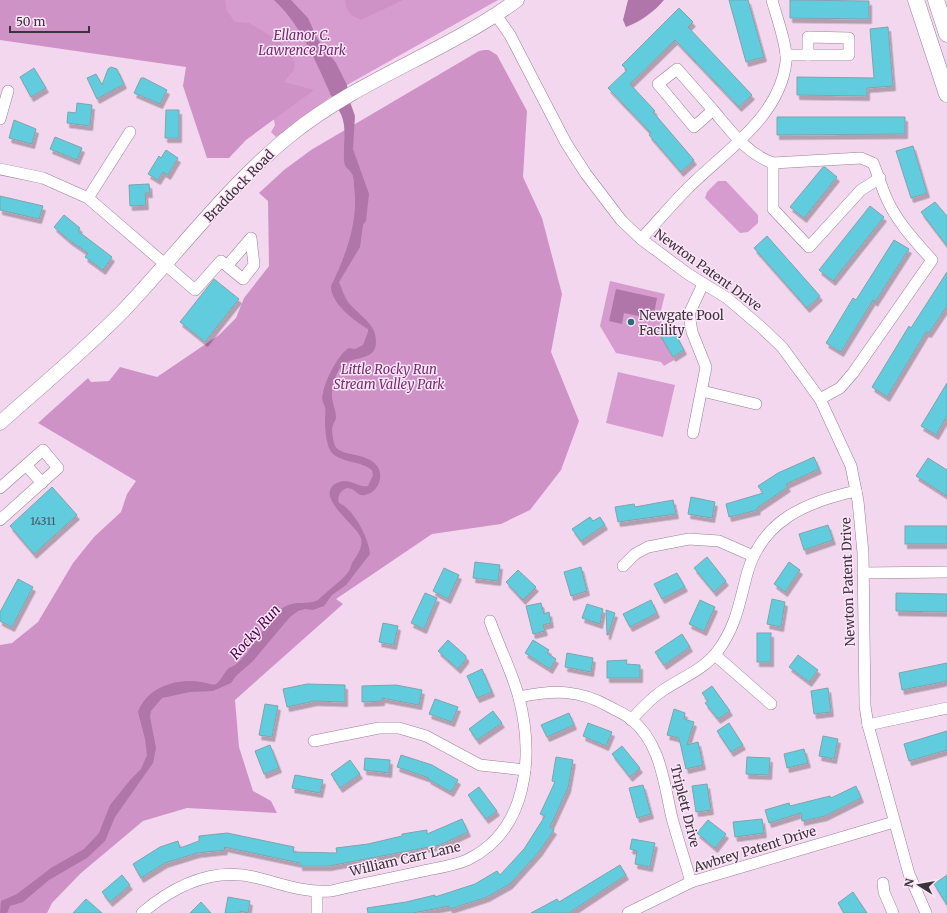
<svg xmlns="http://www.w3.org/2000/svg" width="947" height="913" font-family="Merriweather,serif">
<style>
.green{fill:#d79ccf}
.forest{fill:#cf92c7}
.water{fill:#b075a9}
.building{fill:#62ccdf;stroke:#7ea4ab;filter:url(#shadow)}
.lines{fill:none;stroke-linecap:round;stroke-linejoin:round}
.minor-casing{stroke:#998095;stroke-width:12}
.major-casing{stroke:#998095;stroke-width:15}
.highway-casing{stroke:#998095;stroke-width:17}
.minor{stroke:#fff;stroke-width:11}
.major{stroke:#fff;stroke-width:14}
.highway{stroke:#fff;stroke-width:16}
.poi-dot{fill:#286f7b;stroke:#fde6f9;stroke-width:1.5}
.labels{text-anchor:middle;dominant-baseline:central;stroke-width:3;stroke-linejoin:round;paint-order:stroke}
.number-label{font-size:11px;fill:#465864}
.park-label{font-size:13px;font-style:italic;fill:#722b6c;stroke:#fde6f9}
.street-label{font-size:13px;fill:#3c323b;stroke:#fde6f9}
.poi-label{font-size:13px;fill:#3c323b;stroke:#fde6f9;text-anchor:start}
.water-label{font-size:14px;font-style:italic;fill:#4d0149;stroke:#fde6f9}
</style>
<defs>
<filter id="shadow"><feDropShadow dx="2.5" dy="4.5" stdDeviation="0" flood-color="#0004"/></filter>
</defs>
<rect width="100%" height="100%" fill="#f3d7ee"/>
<!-- green -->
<g class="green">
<path d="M0,0H498L347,85L276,137L271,132L275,125L269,99L283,82Z"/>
<path d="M718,181H726L758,215V223L748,232L740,233L705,198L707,192Z"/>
<path d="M610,281L665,294L659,319L664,325L657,329L674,360L664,366L661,362L616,353L600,326Z"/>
<path d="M618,372L675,385L663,437L606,423Z"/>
</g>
<!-- forest -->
<g class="forest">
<path d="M0,0H225L227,11L235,22L249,23L281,42L295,62L294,70L284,82L314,90L246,140L229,158H207L183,86L186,67L0,40Z"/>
<path d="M345,0H403L361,20C350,15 346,12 345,0Z"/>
<path d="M484,50H489L497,55L527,111L523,177L542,218L562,294L551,352L579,421L561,470L530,510L501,524L432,534L336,599L343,604L235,700L239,747L253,791L271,801L277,813L187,808L143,821L81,873L52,903L47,913H0V645L12,643L38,622L73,563L94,537L121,512L127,494L136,481L38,423L88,378L91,382L109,381L120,367L157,377L219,335L236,318L244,298L269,266L268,201L259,193L284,170L311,150L479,51Z"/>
</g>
<!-- water -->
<g class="water">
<path d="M274,0H291L308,18L318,40L336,63L347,85L348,96L355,116L353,149L369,194L366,221L363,225L360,247L339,282C342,289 344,296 348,302C355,311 373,323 375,334C381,363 357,354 343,365C336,370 332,388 332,396C332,403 336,410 336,417C336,421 334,422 333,425C331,429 333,439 334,443C337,458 367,451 377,466C386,478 375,497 360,495L352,489L347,488C340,491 337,496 339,503C354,509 369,539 370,554L346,585L332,595L324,606L313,610L305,609L298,611L290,617L253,661L236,676L231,683L213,691L190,692L162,698L151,711L150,717L156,748L153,763L115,817L105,841L87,858L49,880L23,902L10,906L7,913H0L1,901L17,894L51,868L84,849L99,833L110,805L131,779L141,769L147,755L145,739L138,712C147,687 177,678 201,682C206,682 212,686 216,684C221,681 223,674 227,670C229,667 232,667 235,665C242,660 249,650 255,642C264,632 269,617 281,609C295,599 305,606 318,600C326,592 344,579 349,571C351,568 351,563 354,560C358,554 363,547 361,538C357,525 310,494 339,482C349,478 359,488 368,486L373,475L372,470C361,461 342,463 332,453C326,446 325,429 325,420C325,416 326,411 325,407C323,402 321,399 323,393C325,381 338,354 349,348L355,349L363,345L368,332V329C354,321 330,302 331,286C346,255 359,221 354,186C354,183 354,177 352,174C348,167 344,169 344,159C343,139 349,123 336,106C319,70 304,28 274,0Z"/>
<path d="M628,0H664C655,11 640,22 626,27L623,20Z"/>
<path d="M616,289L657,298L653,319L624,313L622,324L609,321Z"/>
</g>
<!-- building -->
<g class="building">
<path d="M729,0H748L764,57L746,62Z"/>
<path d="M790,0L869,1V19L790,18Z"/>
<path d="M679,8L693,22L688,27L752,95L739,107L675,40L630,84L655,111L653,112L694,160L681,172L649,135L651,133L608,88L627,70L622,65Z"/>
<path d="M888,27L893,86L867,88V96L797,95V77L874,78L870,29Z"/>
<path d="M111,67L117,69L124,84L97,99L87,78L96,74L102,85L108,69Z"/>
<path d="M34,68L46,88L31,97L20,77Z"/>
<path d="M141,78H144L167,90L160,104L134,93Z"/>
<path d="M77,103L92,105L90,126L67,123L68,112L76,113Z"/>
<path d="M166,110H179V138H165Z"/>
<path d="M777,117H905V134L777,135Z"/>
<path d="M14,120L36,129L32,144L9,138Z"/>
<path d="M55,137L82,148L77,160L50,149Z"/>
<path d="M913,146L927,193L911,198L896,151Z"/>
<path d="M166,150L178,158L168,175L163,172L158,180L148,174L159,156L161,158Z"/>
<path d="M823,167H825L837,177L804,218L790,207Z"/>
<path d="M149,184L150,193H145L146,205L130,206L129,185Z"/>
<path d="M0,196L43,206L39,219L0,210Z"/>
<path d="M935,202L947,216V246L921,212Z"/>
<path d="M870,206L884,217L833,281L819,270Z"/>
<path d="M64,215L80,228L78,231L112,257L103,270L85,257L88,253L69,240L54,227Z"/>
<path d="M767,236L820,296L807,308L754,248Z"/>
<path d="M894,240L909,249L875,302L873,300L841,352L826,343L853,298L856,300Z"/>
<path d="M947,272V306L929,333L926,332L887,397L872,387L909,326L911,328Z"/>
<path d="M214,279L239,299L205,342L180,322Z"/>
<path d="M669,322L684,350L673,357L657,329Z"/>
<path d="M947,383V416L936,435L921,426Z"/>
<path d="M814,457L819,469L786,484L788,487L757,508L758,510L729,517L726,504L763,493L758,486L778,473Z"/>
<path d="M928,458L947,470V496L916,476Z"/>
<path d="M52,487L77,515L34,554L10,526Z"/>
<path d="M691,497L715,502L712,518L688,514Z"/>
<path d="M673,500L676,514L618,522L615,507L634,504L635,507Z"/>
<path d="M590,517L593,521L600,517L605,525L581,541L572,529Z"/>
<path d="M828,525L833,540L804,550L799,534Z"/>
<rect x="905" y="526" width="42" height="18"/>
<path d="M707,557L726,581L714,592L694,568Z"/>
<path d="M475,562L500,565L498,581L473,578Z"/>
<path d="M789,562L800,570L785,592L774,584Z"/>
<path d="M581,567L587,591L571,596L564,572Z"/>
<path d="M444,568L459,575L448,599L433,591Z"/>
<path d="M518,570L536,587L523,600L506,582Z"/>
<path d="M677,573L685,587L662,599L654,584Z"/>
<path d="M18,579L33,587L12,627L0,621V612Z"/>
<path d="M425,593L437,598L424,629L411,623Z"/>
<path d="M896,593L947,594V612L896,611Z"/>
<path d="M772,599L785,602L781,627L767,624Z"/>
<path d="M651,600L657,613L630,627L623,614Z"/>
<path d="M700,600L715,607L704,631L689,624Z"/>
<path d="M541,603L544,614L549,612L551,623L543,625L545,631L533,634L526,606Z"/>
<path d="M587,604L603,609L600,624L582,618Z"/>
<path d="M606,610L615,613L608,635H607Z"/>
<path d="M383,623L398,626L394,645L379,642Z"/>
<rect x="757" y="633" width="14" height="29"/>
<path d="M682,634L690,647L664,665L655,652Z"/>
<path d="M448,640L466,656V659L458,669L438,651Z"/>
<path d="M533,640L549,650L547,653L556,659L550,669L525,653Z"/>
<path d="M567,653L593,658L591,672L565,667Z"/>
<path d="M798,655L818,670L809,682L789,667Z"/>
<path d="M627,660L626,664L640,665V678H607V661Z"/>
<path d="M947,663V681L902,690L899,673Z"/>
<path d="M482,669L492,692L477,698L467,676Z"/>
<path d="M307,684L345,685V702L315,701L287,707L283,689Z"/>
<path d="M396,685L422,690L419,705L382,698V701L362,702V686Z"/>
<path d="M712,686L730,711L718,719L705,703L708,701L702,693Z"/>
<path d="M828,688L831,712L814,714L811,691Z"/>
<path d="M435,699L458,707L452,722L429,714Z"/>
<path d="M265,704L278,706L272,737L259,735Z"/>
<path d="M674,709L685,713L684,719L694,722L687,745L698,742L703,765L686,769L679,738L667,735Z"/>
<path d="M493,711L502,723L477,740L469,729Z"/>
<path d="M569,713L574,725L547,737L541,725Z"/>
<path d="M588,723L612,732L606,746L583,736Z"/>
<path d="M729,723L743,745L731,752L717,731Z"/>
<path d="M947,731V750L909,761L904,744Z"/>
<path d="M823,736L838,739L834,759L819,756Z"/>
<path d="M270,745L279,768L264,774L255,751Z"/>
<path d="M622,746L640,768L630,777L612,754Z"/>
<path d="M804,749L808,763L787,768L784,754Z"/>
<path d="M401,755L432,765L458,780L451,792L428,779L429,778L397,767Z"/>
<path d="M556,757L573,760L568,788L550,827L554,830L539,852L510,884L487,897L450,909L449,906L413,913H368L367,908L406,902L435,895V897L475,884L497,871L500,875L524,849L545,816L540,814L555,782L552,781Z"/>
<path d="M747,757L770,758L769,775L746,774Z"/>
<path d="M365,758L390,760L389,773L364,770Z"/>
<path d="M350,760L360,774L340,788L331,774Z"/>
<path d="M295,775L323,780L320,793L292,788Z"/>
<path d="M707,784L711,810L696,812L692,786Z"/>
<path d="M643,785L651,814L637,818L629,788Z"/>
<path d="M856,786L861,798L825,816L802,821L801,813L769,823L765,810L789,803L790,806L830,796L831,798Z"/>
<path d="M479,787L497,811L486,819L468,795Z"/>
<path d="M462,819L468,832L440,845L329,866H300V863L224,847L225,850L197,853L165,863L141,878L133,864L160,847L178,841L180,848L199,841V836L227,833L294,847L293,852L337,853L336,848L368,844L402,836V834L427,830V834Z"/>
<path d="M762,819L764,833L735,837L733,822Z"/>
<path d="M708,820L726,834L715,848L697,833Z"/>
<path d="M632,839L655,843L650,867L635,864L637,851L630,849Z"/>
<path d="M620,865L626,875L569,913H531L557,899L559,902Z"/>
<path d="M122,875L130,885L110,902L102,892Z"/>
<path d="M947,875V905L934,884Z"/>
<path d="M853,892L867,913H844L838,903Z"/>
<path d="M228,897L250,901L248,913L240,911V913H225Z"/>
<path d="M86,899L102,913H73Z"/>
<path d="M201,902L211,913H190Z"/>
</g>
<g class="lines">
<!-- minor casing -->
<g class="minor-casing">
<g id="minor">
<path d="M496,15L510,35L566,143L586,174L621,220L641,239L688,274L727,298L761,327L782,347L820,399L851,466L858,501L863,553L865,706L868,725L909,874L926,913"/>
<path d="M808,37L849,38V55H808Z"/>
<path d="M786,55H808"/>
<path d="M677,69L713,110L694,127L658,84Z"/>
<path d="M713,110C730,130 747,154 773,163L861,158L873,163C878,174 881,186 886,197C896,221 915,241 932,260L853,373L840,388L820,399"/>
<path d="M0,119L8,91"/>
<path d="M773,163V209L809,247L861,190L880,178"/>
<path d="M0,169L43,178L88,198L195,290L221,261L243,279L254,265L251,238L227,266"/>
<path d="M88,198L130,132"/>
<path d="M641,239C657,222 672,204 688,188C725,151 780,117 786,62C788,48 776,15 772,0"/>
<path d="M702,391L756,404"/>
<path d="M693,433L706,367L692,332L689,314L703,284"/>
<path d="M26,465L42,483"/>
<path d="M0,488L43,450L58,468L0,520"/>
<path d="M623,566L635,554L648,547L689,539L719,541L753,556"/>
<path d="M863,573L947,572"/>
<path d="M715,655L771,704"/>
<path d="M519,697C553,690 579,689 610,707C617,711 625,714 631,719C661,743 664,784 672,818C678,840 685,861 691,882"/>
<path d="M631,720C641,709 652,697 665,689C683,677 703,670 717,652C736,627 739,604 747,574C762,520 806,502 856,491"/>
<path d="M868,725L947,708"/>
<path d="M314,741L379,728H399L426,736L480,765L525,770"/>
<path d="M883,883L884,892L893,913"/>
<path d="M142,913C175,885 214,866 258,878C282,884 305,893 331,891C361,884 392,878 423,871C437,868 453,866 467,860C528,831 534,756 519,698C512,671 499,647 490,621"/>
<path d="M317,913V892"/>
<path d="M628,913L691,882L894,822"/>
</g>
</g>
<!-- major casing -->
<g class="major-casing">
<path id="major" d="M0,423C41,386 84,351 123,311C179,252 229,184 293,133C362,78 446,52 517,0"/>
</g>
<!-- highway casing -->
<g class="highway-casing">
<g id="highway">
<path d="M916,0L947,94"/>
<path d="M936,0L947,34"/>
</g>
</g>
<!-- minor -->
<use href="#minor" class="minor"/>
<!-- major -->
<use href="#major" class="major"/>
<!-- highway -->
<use href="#highway" class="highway"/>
</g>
<!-- markers -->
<circle class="poi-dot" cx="631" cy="322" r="4"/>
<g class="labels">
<!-- number labels -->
<g class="number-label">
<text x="43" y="521">14311</text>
</g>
<!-- park labels -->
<g class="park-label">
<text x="302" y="35">Ellanor C.<tspan x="302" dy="15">Lawrence Park</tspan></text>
<text x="389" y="369">Little Rocky Run<tspan x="389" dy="15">Stream Valley Park</tspan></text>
</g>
<!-- street labels -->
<g class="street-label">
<text transform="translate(239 186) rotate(-46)">Braddock Road</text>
<text transform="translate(708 270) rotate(36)">Newton Patent Drive</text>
<text transform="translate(848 582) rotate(-92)">Newton Patent Drive</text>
<text transform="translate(685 806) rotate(76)">Triplett Drive</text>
<text transform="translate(755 849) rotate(-17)">Awbrey Patent Drive</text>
<text transform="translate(405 859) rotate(-13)">William Carr Lane</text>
</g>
<!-- poi labels -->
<g class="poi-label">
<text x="639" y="315">Newgate Pool<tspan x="639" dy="15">Facility</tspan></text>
</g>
<!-- water labels -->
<g class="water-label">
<text transform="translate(255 632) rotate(-48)">Rocky Run</text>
</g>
</g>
<!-- north arrow -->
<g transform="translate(919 885) rotate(281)" stroke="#fde6f9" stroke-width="3" paint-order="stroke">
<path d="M0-3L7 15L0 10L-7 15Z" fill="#3c323b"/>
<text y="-6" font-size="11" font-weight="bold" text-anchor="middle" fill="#3c323b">N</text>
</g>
<!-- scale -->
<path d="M10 26v6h79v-6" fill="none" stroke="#3c323b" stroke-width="2"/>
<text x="16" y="26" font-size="12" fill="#3c323b" stroke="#fde6f9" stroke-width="3" paint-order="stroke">50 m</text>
</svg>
